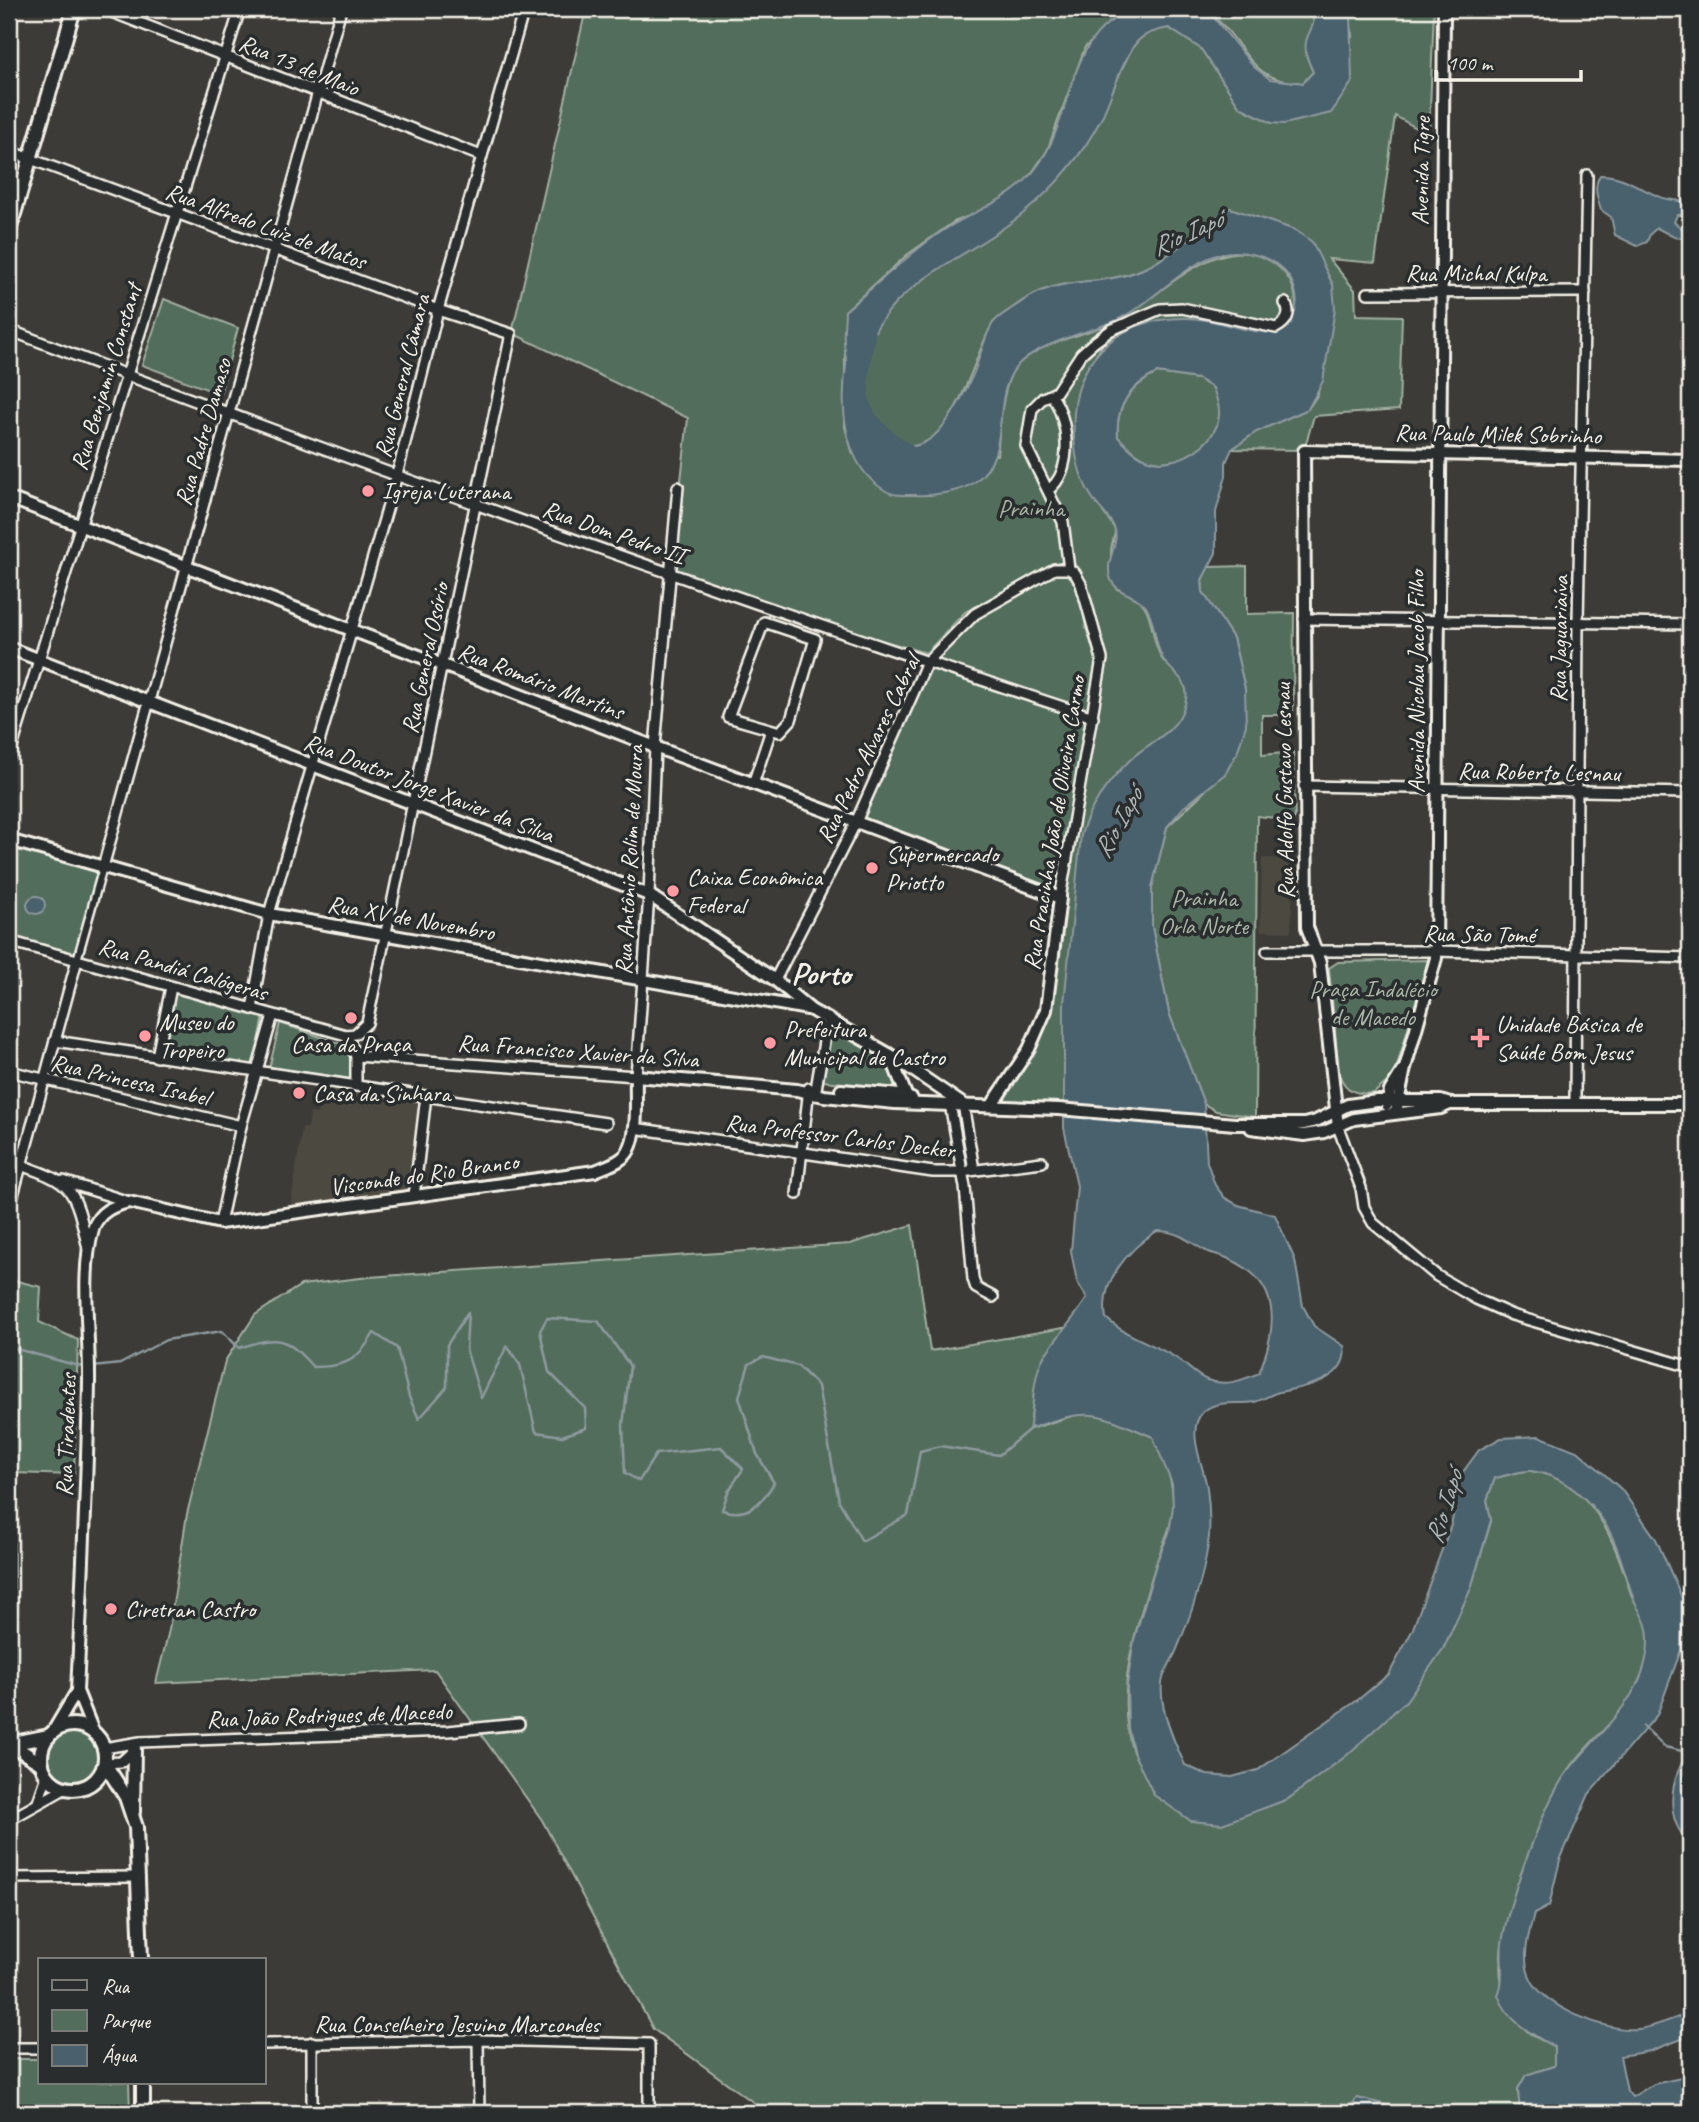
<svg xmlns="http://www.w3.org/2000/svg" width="1699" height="2122" font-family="Caveat,sans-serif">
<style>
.built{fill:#4b4841}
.green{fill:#526d5c;stroke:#a3afa2;stroke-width:2}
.water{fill:#4a606d;stroke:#8e9a9e;stroke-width:2;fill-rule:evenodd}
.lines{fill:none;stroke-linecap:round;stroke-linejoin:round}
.stream{stroke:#8e9a9e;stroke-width:2.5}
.river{stroke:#4a606d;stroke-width:18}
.pedestrian-casing{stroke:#f4f1e8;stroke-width:11}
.minor-casing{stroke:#f4f1e8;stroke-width:14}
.tertiary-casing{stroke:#f4f1e8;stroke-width:16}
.secondary-casing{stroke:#f4f1e8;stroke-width:18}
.pedestrian{stroke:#2a2d2e;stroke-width:6}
.minor{stroke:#2a2d2e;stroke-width:9}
.tertiary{stroke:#2a2d2e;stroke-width:10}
.secondary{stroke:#2a2d2e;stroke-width:12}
.poi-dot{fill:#ff9aa2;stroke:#2a2d2e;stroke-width:2.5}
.labels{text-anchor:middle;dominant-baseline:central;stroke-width:7;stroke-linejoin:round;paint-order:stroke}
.street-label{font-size:24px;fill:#f4f1e8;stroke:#2a2d2e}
.poi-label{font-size:24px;fill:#f4f1e8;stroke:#2a2d2e;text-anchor:start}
.park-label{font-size:24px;fill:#abb6a9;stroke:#2a2d2e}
.water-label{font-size:26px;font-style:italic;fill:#b0b7b7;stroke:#2a2d2e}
.district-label{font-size:32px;font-weight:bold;fill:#f4f1e8;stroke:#2a2d2e}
</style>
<rect width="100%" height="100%" fill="#3c3b37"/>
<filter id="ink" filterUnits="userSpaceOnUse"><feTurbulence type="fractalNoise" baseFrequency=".0143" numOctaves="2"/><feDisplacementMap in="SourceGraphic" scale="14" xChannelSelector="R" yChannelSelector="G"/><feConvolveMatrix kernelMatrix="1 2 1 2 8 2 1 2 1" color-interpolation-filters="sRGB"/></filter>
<g filter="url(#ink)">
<!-- built -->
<g class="built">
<path d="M1262,858L1294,859L1291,932L1260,931Z"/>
<path d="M322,1084L421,1098L411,1190L290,1209L302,1128H308L310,1113L317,1114Z"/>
</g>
<!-- green -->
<g class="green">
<path d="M586,9H1135L1128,11L1085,47L1047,151L1022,187L987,209L954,222L907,255L845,311V427L853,454L997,455C1000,432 1001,379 1019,363C1046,338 1090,336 1121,318C1163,294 1224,225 1275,264C1293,278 1297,293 1296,315L1283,330L1264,333L1213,320L1185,318L1142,326L1103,344L1082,379L1103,512C1124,538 1111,530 1111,554C1111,565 1115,578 1117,589C1160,603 1145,624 1161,657C1166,667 1179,671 1183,681C1200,715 1159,740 1135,755L1064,1003L1065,1106L1001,1103L1039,1036L1103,660L1071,568L1050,565L965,612L926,653L670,579L688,418L512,333Z"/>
<path d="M1200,9H1312L1314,28L1306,55L1313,72L1303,83C1239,82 1247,31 1200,9Z"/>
<path d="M1350,9H1434L1429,135L1395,116L1375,263L1329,259L1355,290L1356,315L1402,316L1399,410L1314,416L1304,450L1232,449L1256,432L1308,409L1318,394L1333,285L1323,266L1295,230L1230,208C1206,225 1169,258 1143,269C1094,290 1061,271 1014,307C1008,311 998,317 993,323C972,356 951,470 892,442C848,422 854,362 875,326C889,302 915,287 937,269C989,228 1036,179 1086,134C1113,110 1122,46 1148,32C1154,29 1163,29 1169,28L1201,49L1240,107L1272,123L1352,37Z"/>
<path d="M164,299L238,328L220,394L142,365Z"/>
<path d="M1157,373L1198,379L1213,388C1217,397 1220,405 1219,415C1218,444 1176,469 1149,460C1137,456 1126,445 1118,437C1115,407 1130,386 1157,373Z"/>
<path d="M1247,566V614L1294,613L1293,715H1262V755L1293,752L1295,817L1293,820L1257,816L1255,1117L1216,1111L1204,1104L1169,1013L1152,927V887L1167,827L1205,791L1245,689L1233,638L1203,592L1202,580L1208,567Z"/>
<path d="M1067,573L1079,587L1086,628L1096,658V670L1058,893L859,820L935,661L970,623L1053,574Z"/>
<path d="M9,846L100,868L75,958L9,938Z"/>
<path d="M1428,960L1394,1076L1374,1093C1356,1095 1345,1091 1339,1074L1329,968L1338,962Z"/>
<path d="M173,991L264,1016L254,1067L160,1054Z"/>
<path d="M280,1023L350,1047V1080L269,1069Z"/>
<path d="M830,1023L894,1064L898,1076L896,1088L823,1081Z"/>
<path d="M912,1225L930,1351L1069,1327L1044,1356L1034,1392L1030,1429L1078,1414H1099L1154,1437C1165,1459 1174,1482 1173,1508C1172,1529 1162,1544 1156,1564C1138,1621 1113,1691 1133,1752C1138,1767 1178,1806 1191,1821L1443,1649L1471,1588L1491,1521L1487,1500L1495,1478C1506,1476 1520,1470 1531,1471C1594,1480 1615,1542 1631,1594C1635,1604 1643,1612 1646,1622C1651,1635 1648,1661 1643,1674C1628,1715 1588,1739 1566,1774C1540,1816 1491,1935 1502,1984C1505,1996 1517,2022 1526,2030C1533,2037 1545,2042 1554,2046V2066L1526,2075L1518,2089L1520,2113H1421L1357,2098L1346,2113H768L653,2029L542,1820L435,1670L156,1683L169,1630L187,1514L225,1361L255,1315L301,1285L369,1277L850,1244Z"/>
<path d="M9,1279L41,1287L39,1322L78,1340L74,1475L13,1473L15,1694H9Z"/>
<path d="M70,1728C88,1733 104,1749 101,1769C80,1787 46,1790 43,1756L53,1735Z"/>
<path d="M9,2059H40V2082H129L130,2113H9Z"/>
</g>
<!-- water -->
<g class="water">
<path d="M1135,9H1200L1211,14L1254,67L1270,79L1303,83L1313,72C1309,62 1304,53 1306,42C1309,27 1317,28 1312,9H1350L1352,82L1331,113L1284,124L1272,123L1240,107L1201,49L1169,28C1155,31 1142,33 1133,47C1119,69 1112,96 1101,119C1082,156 1056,186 1025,212C961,265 873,284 860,377C858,389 857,408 866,418C916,480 948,428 972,377C980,360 983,338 993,323C998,317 1008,311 1014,307C1061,271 1095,290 1143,269C1169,258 1206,225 1230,208L1295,230L1312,242L1333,285L1335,309L1323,381L1308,409L1256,432L1232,449L1226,462V476L1216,512V553L1202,580L1203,592L1233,638L1245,689L1246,725L1237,753L1225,774L1183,808L1167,827L1152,887V927L1169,1013L1204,1104L1207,1162L1215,1185L1225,1198L1238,1205L1275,1215L1295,1260L1303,1306L1314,1326L1344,1346C1350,1380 1304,1387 1279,1392C1271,1394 1263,1400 1254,1402C1238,1405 1216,1399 1203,1412C1185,1430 1204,1466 1207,1488C1209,1503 1210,1521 1209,1536C1205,1575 1192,1613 1177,1649C1173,1660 1163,1672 1162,1683C1159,1708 1174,1742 1185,1765L1207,1775L1232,1777L1258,1770L1359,1699L1389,1674L1412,1631L1451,1525L1463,1472L1479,1450L1501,1438L1539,1436L1579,1452L1621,1489L1656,1539L1683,1600L1681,1650L1657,1715L1589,1794L1560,1860L1549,1906L1534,1914C1529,1934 1521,1957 1530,1977C1542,2007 1607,2032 1638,2029C1655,2027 1674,2018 1690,2013V2036L1650,2051L1620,2056L1627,2091L1632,2097L1654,2084L1690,2076V2113H1520L1518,2089L1526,2075L1554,2066V2047C1530,2033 1508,2022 1498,1995C1505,1980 1500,1960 1502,1943C1506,1917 1516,1887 1525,1862C1535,1836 1551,1792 1568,1771C1600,1730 1649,1695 1648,1638C1648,1620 1637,1611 1632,1594C1623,1568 1617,1539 1600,1516C1583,1494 1561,1475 1531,1471C1520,1470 1506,1476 1495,1478L1487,1500L1491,1520L1471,1588L1443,1649L1406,1701L1346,1756L1288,1799L1222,1824L1191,1821L1154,1795L1134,1754L1128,1728L1127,1685L1134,1640L1157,1561L1169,1533L1173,1507L1172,1484L1153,1437C1095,1412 1091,1406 1029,1429C1035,1406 1031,1376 1045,1355C1058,1335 1074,1319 1087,1298L1077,1282L1071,1251L1077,1186L1064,1128V1003L1081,835C1090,804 1109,780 1132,758C1152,740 1177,733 1185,704C1192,680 1174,676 1163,659C1154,644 1156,622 1146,607C1137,594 1117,594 1111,580C1103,561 1121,544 1114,527C1110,518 1101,510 1095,502C1081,482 1075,460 1074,436C1069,364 1113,318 1186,318C1213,318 1237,330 1263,332C1298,335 1306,295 1285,272C1271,256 1241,248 1220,254C1183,264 1151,305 1115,321C1089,332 1034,344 1016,367C990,400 1013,453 976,481C963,492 932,496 916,495C906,495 894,496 886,491C843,466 840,409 846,365C847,357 844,350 844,342C843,331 845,321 845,311C876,285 903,259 935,236C978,205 1019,203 1047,151C1075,101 1070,30 1135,9ZM1157,373L1198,379L1213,388C1216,397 1220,405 1219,415C1218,444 1176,469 1149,460C1137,457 1126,445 1118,437C1115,407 1130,386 1157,373ZM1157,1231C1180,1231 1187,1241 1206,1251C1213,1254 1220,1255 1227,1258C1282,1281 1278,1326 1259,1373C1242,1380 1226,1387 1207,1380C1196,1376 1186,1364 1176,1358C1153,1343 1126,1337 1106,1318C1099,1281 1129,1249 1157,1231Z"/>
<path d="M1600,175C1627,175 1641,191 1663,198C1673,201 1681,199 1690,205V222L1685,215H1677L1674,222L1685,231L1690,222V239L1674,237L1657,228L1650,234L1647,242L1637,246L1615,235L1611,217L1601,210C1597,197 1593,187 1600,175Z"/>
<circle cx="36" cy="905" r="9"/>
<path d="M1690,1751V1842C1663,1821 1670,1775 1690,1751Z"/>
<path d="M1357,2098L1421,2113H1346Z"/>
</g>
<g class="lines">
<!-- stream -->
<g class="stream">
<path d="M9,1347L86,1368"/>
<path d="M93,1367L120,1364L166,1340L222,1331L239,1348C279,1335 285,1336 313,1367C345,1367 358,1361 374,1333L397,1348L409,1397L419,1419L447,1387V1345L468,1312L466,1349L481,1398L507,1346L520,1365L536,1432L562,1436L586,1428L585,1408L549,1372L540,1331L547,1318L598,1321L630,1366L623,1425L625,1473L639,1481L656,1454L721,1447L743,1469L728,1492L722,1510C748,1518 761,1504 774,1483L757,1454L739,1397L749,1364L763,1357L798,1366L818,1386L839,1501L862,1541L908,1515L920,1451L940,1446L999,1455L1032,1427"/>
<path d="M1643,1726L1665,1747L1690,1753"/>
</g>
<!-- river -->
<path class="river" d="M866,334C856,397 849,414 907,453"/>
<!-- pedestrian casing -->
<g class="pedestrian-casing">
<path id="pedestrian" d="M77,960L103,867"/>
</g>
<!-- minor casing -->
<g class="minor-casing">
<g id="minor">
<path d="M104,9L481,156"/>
<path d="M9,151L438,310L511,334L367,1023L355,1034L346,1035L9,941"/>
<path d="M1368,293L1585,292"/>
<path d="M9,330C367,468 728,597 1093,717"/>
<path d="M1048,490C1074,472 1069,419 1052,396"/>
<path d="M1069,569L1063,522L1026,446L1032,409L1043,398L1056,392L1081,354L1092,344L1111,330L1160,309L1182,308L1276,328C1286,323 1292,314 1285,303"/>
<path d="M1304,619L1690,624"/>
<path d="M764,622L815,639L791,720L780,732L728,717Z"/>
<path d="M9,757L240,9"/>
<path d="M753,784L771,730"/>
<path d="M1304,786L1690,793"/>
<path d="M103,867L341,9"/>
<path d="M1267,951H1436L1690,958"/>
<path d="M775,980L856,822L927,662L975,614L1054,569H1069L1075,573L1081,584L1102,659L1060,898"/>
<path d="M252,1009L269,914L397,475L438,310L524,9"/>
<path d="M346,1035L356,1056V1086"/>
<path d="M55,1041L606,1123"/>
<path d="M356,1056L636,1076L649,895L655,747L678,487"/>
<path d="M157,1057L171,987"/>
<path d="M9,1071L241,1126"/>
<path d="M815,1095L828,1018"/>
<path d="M950,1104L965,1187L973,1279L976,1288L993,1297"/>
<path d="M963,1104L974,1170"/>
<path d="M1575,1104L1578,621L1587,175"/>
<path d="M1338,1127L1361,1188L1364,1207L1373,1223L1437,1276L1476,1299L1512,1315L1690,1367"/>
<path d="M634,1128L933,1172H961L1042,1162"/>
<path d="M9,1161C72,1183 74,1182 88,1249"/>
<path d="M63,1181L129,1202"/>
<path d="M797,1194L809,1088"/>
<path d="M414,1196L426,1096"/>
<path d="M9,1210L77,960"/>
<path d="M220,1223L241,1126L273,1015"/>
<path d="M104,1748L140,1742L448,1731L519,1724"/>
<path d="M105,1763L121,1762L133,1751"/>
<path d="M38,1802L47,1776"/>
<path d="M9,1820L66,1788"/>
<path d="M9,1878L139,1877"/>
<path d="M478,2040L479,2113"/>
<path d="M312,2042V2113"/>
<path d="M264,2044L478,2040L649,2044V2113"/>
<path d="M9,2048H40"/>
</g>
</g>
<!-- tertiary casing -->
<g class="tertiary-casing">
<g id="tertiary">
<path d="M9,498L655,747L1060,898L1046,1010L1029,1049L992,1105"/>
<path d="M9,648L649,895L775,980L811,1010L889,1054L961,1103"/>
<path d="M9,840L269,914L808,1009"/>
<path d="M891,1057L908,1100"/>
<path d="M841,1090L900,1095L912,1099"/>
<path d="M1387,1105L1390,1091L1403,1070"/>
<path d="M1396,1112L1405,1068L1436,958L1444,9"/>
<path d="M1338,1127L1320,963L1307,927L1304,451L1690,460"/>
<path d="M1251,1128L1304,1135L1324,1132L1354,1119L1441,1108L1450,1104"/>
<path d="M93,1731L77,1691C82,1588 87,1486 89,1383C90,1336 80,1273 93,1229C99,1211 113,1206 129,1202L220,1223L595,1171C606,1166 623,1162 629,1150C639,1130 635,1098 636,1076L797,1090L824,1096L895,1103L1059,1109L1235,1124H1304L1316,1121L1348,1105L1377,1101H1441L1450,1104H1690"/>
<path d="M52,1733L77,1691"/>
</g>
</g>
<!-- secondary casing -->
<g class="secondary-casing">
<g id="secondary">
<path d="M9,231L74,9"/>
<circle cx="73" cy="1757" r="32"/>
<path d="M9,1744L49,1736"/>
<path d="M10,1744L42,1764"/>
<path d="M105,1764L126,1797L136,1827L141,1959"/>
<path d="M133,1812L134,1749"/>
<path d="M143,2082V2113"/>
</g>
</g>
<!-- pedestrian -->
<use href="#pedestrian" class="pedestrian"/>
<!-- minor -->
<use href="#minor" class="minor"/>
<!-- tertiary -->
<use href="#tertiary" class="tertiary"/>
<!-- secondary -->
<use href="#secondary" class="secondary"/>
</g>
</g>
<!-- markers -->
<g class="poi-dot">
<circle cx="368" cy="491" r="7"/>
<circle cx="872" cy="868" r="7"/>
<circle cx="673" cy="891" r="7"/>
<circle cx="351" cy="1018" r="7"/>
<circle cx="145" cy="1036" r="7"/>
<path d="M1476.5 1027.5h7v7h7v7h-7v7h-7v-7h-7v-7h7z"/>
<circle cx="770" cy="1043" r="7"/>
<circle cx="299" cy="1093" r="7"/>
<circle cx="111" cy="1609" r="7"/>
</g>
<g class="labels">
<!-- street labels -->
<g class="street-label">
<text transform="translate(299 65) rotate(22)">Rua 13 de Maio</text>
<text transform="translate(1421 171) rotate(-89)">Avenida Tigre</text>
<text transform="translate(266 226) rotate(20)">Rua Alfredo Luiz de Matos</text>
<text x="1476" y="273">Rua Michal Kulpa</text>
<text transform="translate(402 376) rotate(-76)">Rua General Câmara</text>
<text transform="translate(106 377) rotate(-73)">Rua Benjamin Constant</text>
<text transform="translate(203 432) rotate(-74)">Rua Padre Damaso</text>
<text transform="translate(1498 434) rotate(1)">Rua Paulo Milek Sobrinho</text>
<text transform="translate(614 532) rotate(19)">Rua Dom Pedro II</text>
<text transform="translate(1559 639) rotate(-89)">Rua Jaguariaíva</text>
<text transform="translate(425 658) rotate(-78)">Rua General Osório</text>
<text transform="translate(541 681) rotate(21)">Rua Romário Martins</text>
<text transform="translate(1416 682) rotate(-90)">Avenida Nicolau Jacob Filho</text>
<text transform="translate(868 749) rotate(-64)">Rua Pedro Alvares Cabral</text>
<text transform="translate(1539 772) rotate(1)">Rua Roberto Lesnau</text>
<text transform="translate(429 788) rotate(21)">Rua Doutor Jorge Xavier da Silva</text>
<text transform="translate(1284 791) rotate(-91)">Rua Adolfo Gustavo Lesnau</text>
<text transform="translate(1054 823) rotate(-81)">Rua Pracinha João de Oliveira Carmo</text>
<text transform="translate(629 860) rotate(-87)">Rua Antônio Rolim de Moura</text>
<text transform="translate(411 918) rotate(10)">Rua XV de Novembro</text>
<text transform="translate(1479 934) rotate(1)">Rua São Tomé</text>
<text transform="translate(183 969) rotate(16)">Rua Pandiá Calógeras</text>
<text transform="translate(578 1051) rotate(4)">Rua Francisco Xavier da Silva</text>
<text transform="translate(130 1080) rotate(13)">Rua Princesa Isabel</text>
<text transform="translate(840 1136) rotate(7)">Rua Professor Carlos Decker</text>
<text transform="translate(424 1174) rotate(-8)">Visconde do Rio Branco</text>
<text transform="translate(66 1435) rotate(-88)">Rua Tiradentes</text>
<text transform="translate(329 1715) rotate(-2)">Rua João Rodrigues de Macedo</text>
<text x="457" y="2024">Rua Conselheiro Jesuino Marcondes</text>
</g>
<!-- poi labels -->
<g class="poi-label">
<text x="382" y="491">Igreja Luterana</text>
<text x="886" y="854">Supermercado<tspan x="886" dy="28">Priotto</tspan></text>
<text x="687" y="877">Caixa Econômica<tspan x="687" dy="28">Federal</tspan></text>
<text x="159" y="1022">Museu do<tspan x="159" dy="28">Tropeiro</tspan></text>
<text x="1496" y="1024">Unidade Básica de<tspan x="1496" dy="28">Saúde Bom Jesus</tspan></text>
<text x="784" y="1029">Prefeitura<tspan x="784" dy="28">Municipal de Castro</tspan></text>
<text x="351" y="1044" text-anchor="middle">Casa da Praça</text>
<text x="313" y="1093">Casa da Sinhara</text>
<text x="125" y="1609">Ciretran Castro</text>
</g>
<!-- park labels -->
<g class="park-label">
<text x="1031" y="508">Prainha</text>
<text x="1204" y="898">Prainha<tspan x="1204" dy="28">Orla Norte</tspan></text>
<text x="1373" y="989">Praça Indalécio<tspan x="1373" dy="28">de Macedo</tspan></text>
</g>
<!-- water labels -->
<g class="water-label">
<text transform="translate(1187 233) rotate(-24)">Rio Iapó</text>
<text transform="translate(1118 823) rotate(-61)">Rio Iapó</text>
<text transform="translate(1444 1507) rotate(-73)">Rio Iapó</text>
</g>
<!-- district labels -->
<g class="district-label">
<text x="821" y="973">Porto</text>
</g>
</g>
<!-- margin -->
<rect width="1699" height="2122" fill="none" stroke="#2a2d2e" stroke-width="35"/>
<rect x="18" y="18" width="1664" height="2087" fill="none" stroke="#f4f1e8" stroke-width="2.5" filter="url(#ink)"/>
<!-- legend -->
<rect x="38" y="1958" width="228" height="126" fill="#2a2d2e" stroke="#7b7b78" stroke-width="2"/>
<rect x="52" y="1980" width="35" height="10" fill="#2a2d2e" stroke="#7b7b78" stroke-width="2"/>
<text x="102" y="1993" font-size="21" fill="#f4f1e8">Rua</text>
<rect x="52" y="2010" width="35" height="21" fill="#526d5c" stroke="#7b7b78" stroke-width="2"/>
<text x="102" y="2028" font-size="21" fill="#f4f1e8">Parque</text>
<rect x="52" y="2045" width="35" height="21" fill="#4a606d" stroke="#7b7b78" stroke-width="2"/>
<text x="102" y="2062" font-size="21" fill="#f4f1e8">Água</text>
<!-- scale -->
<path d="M1436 70v10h145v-10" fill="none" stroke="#f4f1e8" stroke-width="3.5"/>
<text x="1447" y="70" font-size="21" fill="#f4f1e8" stroke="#2a2d2e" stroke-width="5" paint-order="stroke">100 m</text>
</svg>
